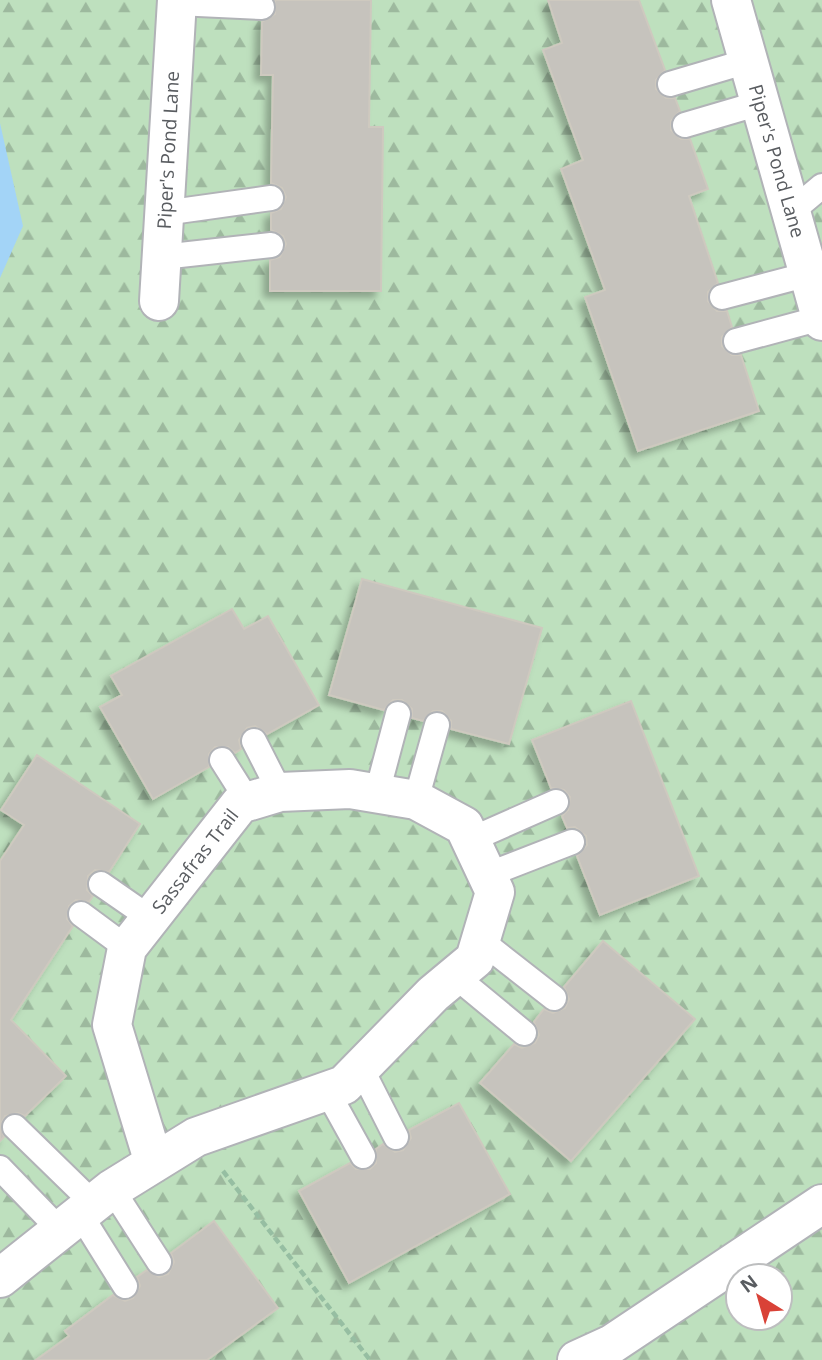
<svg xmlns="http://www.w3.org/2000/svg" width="822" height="1360" font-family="'Open Sans',sans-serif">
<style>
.forest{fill:url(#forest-firs);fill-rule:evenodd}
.water{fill:#a3d4f7}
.building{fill:#c6c3bd;stroke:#cec9bf;stroke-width:2;filter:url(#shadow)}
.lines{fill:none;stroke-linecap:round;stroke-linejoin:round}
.lane-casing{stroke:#b1b3b7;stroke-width:28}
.street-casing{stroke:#b1b3b7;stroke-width:42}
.path{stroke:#96bea2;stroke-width:4.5;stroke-dasharray:7 3.5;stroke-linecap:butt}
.lane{stroke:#fff;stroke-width:24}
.street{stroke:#fff;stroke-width:38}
.labels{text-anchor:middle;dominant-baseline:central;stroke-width:5;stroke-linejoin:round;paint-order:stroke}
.street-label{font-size:19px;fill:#595c60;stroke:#fff}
</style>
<defs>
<pattern id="forest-firs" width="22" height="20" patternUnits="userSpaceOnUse" patternTransform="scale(1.75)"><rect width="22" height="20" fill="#bee0be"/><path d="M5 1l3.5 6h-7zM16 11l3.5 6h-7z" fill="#9db99e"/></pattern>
<filter id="shadow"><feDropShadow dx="-6" dy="6" stdDeviation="3.5" flood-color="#0004"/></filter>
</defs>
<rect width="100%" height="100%" fill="#eae8e0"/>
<!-- forest -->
<path class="forest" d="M0,0H822V1360H0ZM738,1276H780V1318H738Z"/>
<!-- water -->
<path class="water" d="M0,123L23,226L0,278Z"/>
<!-- building -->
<g class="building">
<path d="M275,0H371L369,127H383L381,291H270V260L280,257L286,244L283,236L271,230V213L281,209L286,197L282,188L271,183L273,75H261L262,22L275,14Z"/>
<path d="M548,0H639L665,70L656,80V89L666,98H675L680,111L671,121V130L681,139H690L708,189L689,196L718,283L708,292V301L717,311H727L732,327L722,337V346L732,355H741L759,411L638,451L585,297L605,290L561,169L583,160L543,50L562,43Z"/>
<path d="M362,579L542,628L509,744L451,729V721L442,711H433L423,721L412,718V709L402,700H393L384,710L329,695Z"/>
<path d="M232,609L244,629L268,616L319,705L267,734L255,726L247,728L239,740L241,749L235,753L228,747H215L209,754V767L153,799L100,707L122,695L111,676Z"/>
<path d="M631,701L699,876L600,915L577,856L587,845L586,836L575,827L567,828L562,816L568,810L570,797L564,790L551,788L532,740Z"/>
<path d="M37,755L140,824L109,872L95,870L88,876L87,890L93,896L89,902L76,900L69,906L67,919L73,926L11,1020L66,1076L25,1116L18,1113L5,1116L1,1124L4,1137L0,1141V861L24,825L1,810Z"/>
<path d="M603,941L695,1019L571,1161L480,1083L514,1044L522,1048L535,1043L539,1035L534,1022L544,1009L553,1013L565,1008L569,999L564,987Z"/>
<path d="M459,1103L510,1194L349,1283L299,1191L350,1163L356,1169H370L376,1163V1149L383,1144L395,1152L403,1150L411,1138L409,1130Z"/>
<path d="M214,1221L278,1308L207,1360H36L69,1336L65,1331L113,1295L125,1301L133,1298L140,1286L137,1277L147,1270L159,1277L168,1274L174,1262L171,1253Z"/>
</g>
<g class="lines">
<!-- lane casing -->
<g class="lane-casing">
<g id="lane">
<path d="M177,3L262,7"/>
<path d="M670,84L748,61"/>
<path d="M685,125L760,103"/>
<path d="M791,212L822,186"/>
<path d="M164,213L271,198"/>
<path d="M162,257L271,245"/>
<path d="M722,297L809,274"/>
<path d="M736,341L821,318"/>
<path d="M254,741L280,792"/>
<path d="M222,760L248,801"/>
<path d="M377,793L398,714"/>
<path d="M416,800L437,725"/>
<path d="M470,840L556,802"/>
<path d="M487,875L572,842"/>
<path d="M101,884L150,918"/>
<path d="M81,914L127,948"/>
<path d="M480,940L554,998"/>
<path d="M455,976L524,1033"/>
<path d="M361,1068L396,1137"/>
<path d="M327,1091L363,1156"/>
<path d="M15,1127L93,1203"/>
<path d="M0,1168L60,1230"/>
<path d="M112,1189L159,1262"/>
<path d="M80,1214L125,1286"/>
</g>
</g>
<!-- street casing -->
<g class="street-casing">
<g id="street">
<path d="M731,0L822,321"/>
<path d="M159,301L177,0"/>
<path d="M0,1278L112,1189L196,1137L344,1085L433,994L475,959L495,892L464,826L416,800L350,789L280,792L240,804L127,948L112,1025L154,1163"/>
<path d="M577,1360L612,1344L822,1204"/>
</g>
</g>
<!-- path -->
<path class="path" d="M223,1171L370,1360"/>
<!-- lane -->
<use href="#lane" class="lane"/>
<!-- street -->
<use href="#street" class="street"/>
</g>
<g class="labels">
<!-- street labels -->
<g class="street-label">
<text transform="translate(168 150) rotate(-87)">Piper's Pond Lane</text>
<text transform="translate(777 161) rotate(74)">Piper's Pond Lane</text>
<text transform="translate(195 861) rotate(-52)">Sassafras Trail</text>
</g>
</g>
<!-- north arrow -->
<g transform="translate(759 1297) rotate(323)"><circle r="33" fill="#ffffff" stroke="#bdbebf" stroke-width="2"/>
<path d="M0-5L12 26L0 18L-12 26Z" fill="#d94237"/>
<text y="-10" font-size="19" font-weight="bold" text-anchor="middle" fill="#595c60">N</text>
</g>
</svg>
